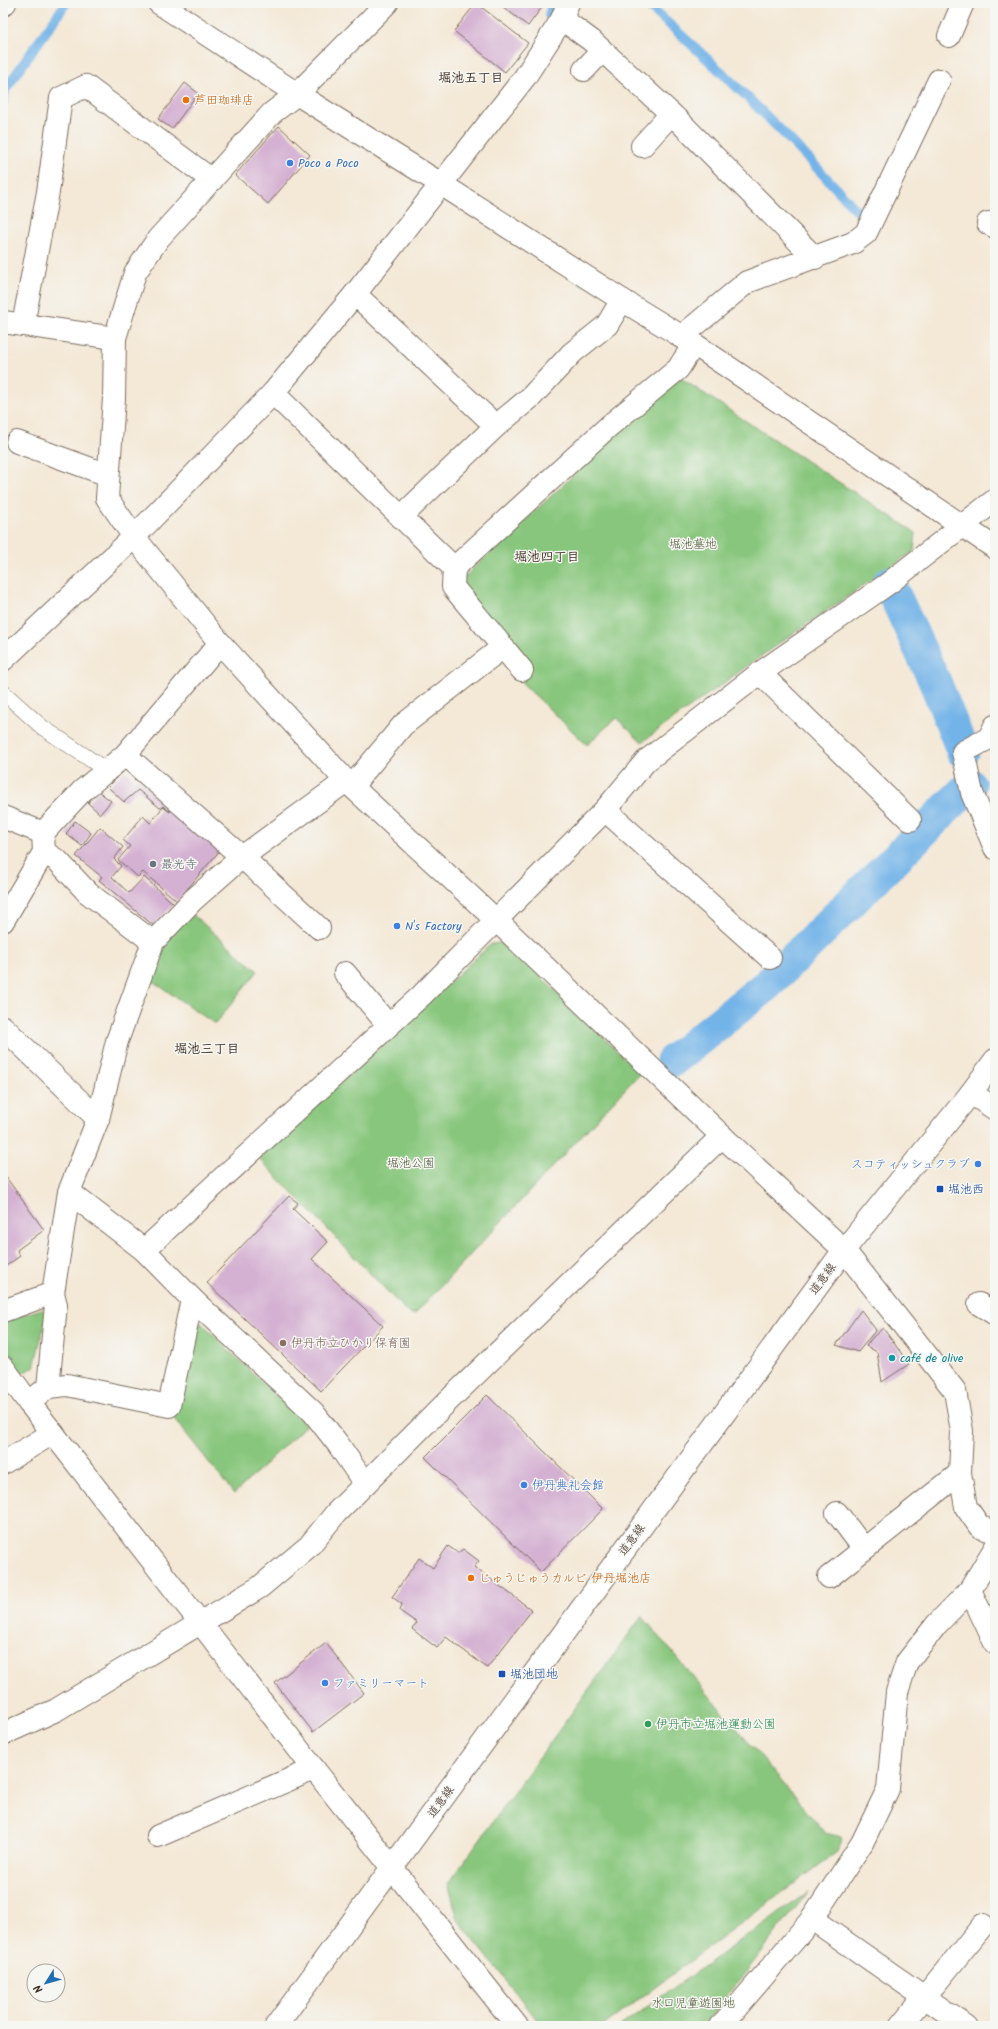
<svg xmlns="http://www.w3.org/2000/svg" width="998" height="2029" font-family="Kalam,'Klee One',sans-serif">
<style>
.green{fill:#87c67c;stroke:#61784d}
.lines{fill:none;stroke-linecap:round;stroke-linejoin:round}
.stream{stroke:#73b4e8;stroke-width:10}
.canal{stroke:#73b4e8;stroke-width:33}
.building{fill:#d4b0d2}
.service-casing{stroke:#7c6c5e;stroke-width:16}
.minor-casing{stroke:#7c6c5e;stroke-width:24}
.tertiary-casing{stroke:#7c6c5e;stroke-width:24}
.service{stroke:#fff;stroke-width:15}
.minor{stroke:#fff;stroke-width:22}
.tertiary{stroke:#fff;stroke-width:22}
.food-dot{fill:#e8710a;stroke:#f6f6f2;stroke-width:1.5}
.shop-dot{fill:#3f7fe0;stroke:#f6f6f2;stroke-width:1.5}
.worship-dot{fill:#6b7280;stroke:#f6f6f2;stroke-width:1.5}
.transit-dot{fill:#1a4fb4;stroke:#f6f6f2;stroke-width:1.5}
.education-dot{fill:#8d6e63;stroke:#f6f6f2;stroke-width:1.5}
.culture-dot{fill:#0f9aa8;stroke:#f6f6f2;stroke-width:1.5}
.leisure-dot{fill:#2e9e5b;stroke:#f6f6f2;stroke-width:1.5}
.labels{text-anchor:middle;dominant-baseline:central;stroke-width:3;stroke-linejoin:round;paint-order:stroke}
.food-label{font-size:12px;fill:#c56008;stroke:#f6f6f2;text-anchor:start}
.shop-label{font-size:12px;fill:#366cbe;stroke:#f6f6f2;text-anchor:start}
.park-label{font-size:12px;fill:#52593a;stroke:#f6f6f2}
.worship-label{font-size:12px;fill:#5b616d;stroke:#f6f6f2;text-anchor:start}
.transit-label{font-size:12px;fill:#164399;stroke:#f6f6f2;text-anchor:start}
.street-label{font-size:12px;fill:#3b2a1e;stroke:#f6f6f2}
.education-label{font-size:12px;fill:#785e54;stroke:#f6f6f2;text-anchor:start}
.culture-label{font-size:12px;fill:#0d838f;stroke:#f6f6f2;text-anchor:start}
.leisure-label{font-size:12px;fill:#27864d;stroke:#f6f6f2;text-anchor:start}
.neighbourhood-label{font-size:13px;font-weight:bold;fill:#3b2a1e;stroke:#f6f6f2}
</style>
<rect width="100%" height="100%" fill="#f6f6f2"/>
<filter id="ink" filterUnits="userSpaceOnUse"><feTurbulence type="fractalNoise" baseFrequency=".025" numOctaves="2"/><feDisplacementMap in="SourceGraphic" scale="8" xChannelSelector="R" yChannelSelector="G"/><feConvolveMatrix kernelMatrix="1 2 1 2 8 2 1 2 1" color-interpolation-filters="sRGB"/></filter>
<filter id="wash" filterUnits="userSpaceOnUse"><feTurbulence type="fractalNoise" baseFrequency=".012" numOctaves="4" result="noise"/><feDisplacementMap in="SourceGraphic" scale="16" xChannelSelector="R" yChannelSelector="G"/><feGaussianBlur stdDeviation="0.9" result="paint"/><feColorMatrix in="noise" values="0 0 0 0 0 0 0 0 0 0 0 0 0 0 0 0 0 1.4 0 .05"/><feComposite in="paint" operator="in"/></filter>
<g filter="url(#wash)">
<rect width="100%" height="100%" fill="#f4e8d6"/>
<!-- green -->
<g class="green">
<path d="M679,377L916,533L914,551L775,646L642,742L616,718L587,745L518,679L461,580Z"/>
<path d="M192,914L258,971L215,1024L148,978L154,951Z"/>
<path d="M505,942L640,1073L415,1314H409L259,1158L491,944Z"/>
<path d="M42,1309L47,1314L34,1367L21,1374L3,1353V1321Z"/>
<path d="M201,1323L306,1425L234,1494L173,1417L196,1325Z"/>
<path d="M642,1616L825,1833L843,1837L837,1852L603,2026H542L458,1920L448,1883Z"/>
<path d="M808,1892L704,2026H620Z"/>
</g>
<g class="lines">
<!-- stream -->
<g class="stream">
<path d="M645,3C720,68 790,137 857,211"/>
<path d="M549,15L553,3"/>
<path d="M3,102L5,90L66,3"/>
</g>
<!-- canal -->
<g class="canal">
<path d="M889,583L935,682L963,752"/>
<path d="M672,1061L768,984L970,785"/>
</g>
</g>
<g id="blocks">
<!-- building -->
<g class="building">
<path d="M476,3L528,43L505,72L454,31Z"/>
<path d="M498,3H545L528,26Z"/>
<path d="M185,83L198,93L172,129L158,119Z"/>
<path d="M279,126L310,155L268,204L235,175Z"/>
<path d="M125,770L135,780L138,777L173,807L169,811L163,806L160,808L138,790L124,802L108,787Z"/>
<path d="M98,791L111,801L100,814L88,803Z"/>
<path d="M163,807L170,812L174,807L222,848L177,901L143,872L138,877L118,860L130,846L123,840L143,816L150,823Z"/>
<path d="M75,821L91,833L82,846L66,834Z"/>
<path d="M100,827L123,847L114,859L121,866L112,877L129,893L144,877L174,904L154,926L99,880L102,877L76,856Z"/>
<path d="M3,1173L44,1230L17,1250L20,1256L3,1268Z"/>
<path d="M289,1196L298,1203L293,1209L328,1242L312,1259L383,1326L321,1391L207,1283Z"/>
<path d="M861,1310L876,1330L858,1352L836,1345Z"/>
<path d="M883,1328L909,1364L882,1382L877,1352L866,1346L873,1337Z"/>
<path d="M487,1395L603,1509L541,1572L425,1457Z"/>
<path d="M448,1546L458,1553L463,1549L479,1561L474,1567L532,1610L487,1668L446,1637L437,1648L412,1629L417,1623L400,1611L402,1604L392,1597L419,1558L433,1568Z"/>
<path d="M326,1643L364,1693L313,1732L275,1683Z"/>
</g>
</g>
</g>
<g filter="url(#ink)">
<use href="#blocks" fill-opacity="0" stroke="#7c6c5e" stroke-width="1"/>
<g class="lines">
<!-- service casing -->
<g class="service-casing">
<path id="service" d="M3,692L42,727L106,770"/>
</g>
<!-- minor casing -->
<g class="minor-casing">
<g id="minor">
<path d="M568,3L562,19L592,41L679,121L815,258"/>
<path d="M3,5L5,3"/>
<path d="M949,36L963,3"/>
<path d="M584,70L602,51"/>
<path d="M642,146L671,114"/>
<path d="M988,223L995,227"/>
<path d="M355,294L496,426"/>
<path d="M3,322L115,338L135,273L158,239L272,113L297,94L387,3"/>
<path d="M23,325L48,192L61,98L86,86L212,180"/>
<path d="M681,337L747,282L853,243L866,233L939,80"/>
<path d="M115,338L114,398L107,498L134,537L220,643L346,781L496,920L722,1136"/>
<path d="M273,393L454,568"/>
<path d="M17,442L108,475"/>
<path d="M401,517L496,426L531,397L572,353L607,325L622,300"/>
<path d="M3,660L134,537L273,393L355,294L525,77L562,19"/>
<path d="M522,670L453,587L454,568L609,426L678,369L694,344"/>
<path d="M760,673L910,820"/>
<path d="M995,726L989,738L963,752L972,793L995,848"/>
<path d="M125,755L242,857L319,928"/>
<path d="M352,786L403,725L503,647"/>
<path d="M605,810L770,958"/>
<path d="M3,817L43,833"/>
<path d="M44,852L58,861L88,893L153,942"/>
<path d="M3,921L44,852L43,833L82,791L125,755L220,643"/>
<path d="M345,973L388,1025"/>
<path d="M3,1027L98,1119"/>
<path d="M971,1093L995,1109"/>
<path d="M69,1192L144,1250L192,1299L313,1412L338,1444L365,1484"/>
<path d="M144,1250L422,995L605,810L646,761L760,673L889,583L995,500"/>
<path d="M979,1304L995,1314"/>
<path d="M3,1311L53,1293"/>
<path d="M3,1367L29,1403L53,1433L314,1769L517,2026"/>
<path d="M48,1387L67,1385L169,1406L192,1299"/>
<path d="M29,1403L48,1387L56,1305L53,1293L69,1192L98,1119L117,1041L153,942L193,900L242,857L346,781"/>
<path d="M3,1463L53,1433"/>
<path d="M837,1513L864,1549"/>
<path d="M829,1577L960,1473"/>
<path d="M970,1590L995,1643"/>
<path d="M3,1734L56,1710L260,1587L309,1546L336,1513L449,1400L722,1136L844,1250L955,1391L962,1431L960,1473L966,1507L980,1527L995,1532"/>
<path d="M158,1836L314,1769"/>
<path d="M812,1919L966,2026"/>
<path d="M721,2026L812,1919L862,1843L888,1789L897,1692L907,1662L937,1624L970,1590L995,1548"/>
<path d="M901,2026L983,1925"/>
</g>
</g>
<!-- tertiary casing -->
<g class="tertiary-casing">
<g id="tertiary">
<path d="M159,3L297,94L441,184L622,300L694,344L995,548"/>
<path d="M276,2026L844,1250L971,1093L995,1060"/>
</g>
</g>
<!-- service -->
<use href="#service" class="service"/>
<!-- minor -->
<use href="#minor" class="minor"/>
<!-- tertiary -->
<use href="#tertiary" class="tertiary"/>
</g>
</g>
<!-- markers -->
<g class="food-dot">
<circle cx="186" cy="100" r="4"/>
<circle cx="471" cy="1578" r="4"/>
</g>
<g class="shop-dot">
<circle cx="290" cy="163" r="4"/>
<circle cx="397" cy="926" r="4"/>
<circle cx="978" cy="1164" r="4"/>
<circle cx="524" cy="1485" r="4"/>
<circle cx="325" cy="1683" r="4"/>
</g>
<circle class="worship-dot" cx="153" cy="864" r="4"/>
<g class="transit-dot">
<rect x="936" y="1185" width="8" height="8" rx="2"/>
<rect x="498" y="1670" width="8" height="8" rx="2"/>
</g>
<circle class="education-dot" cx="283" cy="1343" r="4"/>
<circle class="culture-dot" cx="892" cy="1358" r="4"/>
<circle class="leisure-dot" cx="648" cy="1724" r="4"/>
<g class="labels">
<!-- food labels -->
<g class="food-label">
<text x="194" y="100">芦田珈琲店</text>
<text x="479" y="1578">じゅうじゅうカルビ 伊丹堀池店</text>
</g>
<!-- shop labels -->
<g class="shop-label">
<text x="298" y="163">Poco a Poco</text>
<text x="405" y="926">N's Factory</text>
<text x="970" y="1164" text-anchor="end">スコティッシュクラブ</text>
<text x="532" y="1485">伊丹典礼会館</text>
<text x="333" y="1683">ファミリーマート</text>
</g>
<!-- park labels -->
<g class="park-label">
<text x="693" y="544">堀池墓地</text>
<text x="411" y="1163">堀池公園</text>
<text x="693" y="2003">水口児童遊園地</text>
</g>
<!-- worship labels -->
<g class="worship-label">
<text x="161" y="864">最光寺</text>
</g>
<!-- transit labels -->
<g class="transit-label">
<text x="948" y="1189">堀池西</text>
<text x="510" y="1674">堀池団地</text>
</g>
<!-- street labels -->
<g class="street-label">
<text transform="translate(823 1279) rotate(-54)">道意線</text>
<text transform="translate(632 1540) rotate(-54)">道意線</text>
<text transform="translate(441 1802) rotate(-54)">道意線</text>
</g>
<!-- education labels -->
<g class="education-label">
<text x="291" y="1343">伊丹市立ひかり保育園</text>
</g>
<!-- culture labels -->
<g class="culture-label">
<text x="900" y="1358">café de olive</text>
</g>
<!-- leisure labels -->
<g class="leisure-label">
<text x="656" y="1724">伊丹市立堀池運動公園</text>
</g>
<!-- neighbourhood labels -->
<g class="neighbourhood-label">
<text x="471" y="78">堀池五丁目</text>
<text x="547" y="557">堀池四丁目</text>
<text x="207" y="1049">堀池三丁目</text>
</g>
</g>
<!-- margin -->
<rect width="998" height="2029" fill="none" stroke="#f6f6f2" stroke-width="16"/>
<!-- north arrow -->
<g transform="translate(46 1983) rotate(233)"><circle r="19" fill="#f6f6f2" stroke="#aba49d"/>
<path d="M0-3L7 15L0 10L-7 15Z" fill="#1f6fb2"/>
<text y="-6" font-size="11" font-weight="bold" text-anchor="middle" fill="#3b2a1e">N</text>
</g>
</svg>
